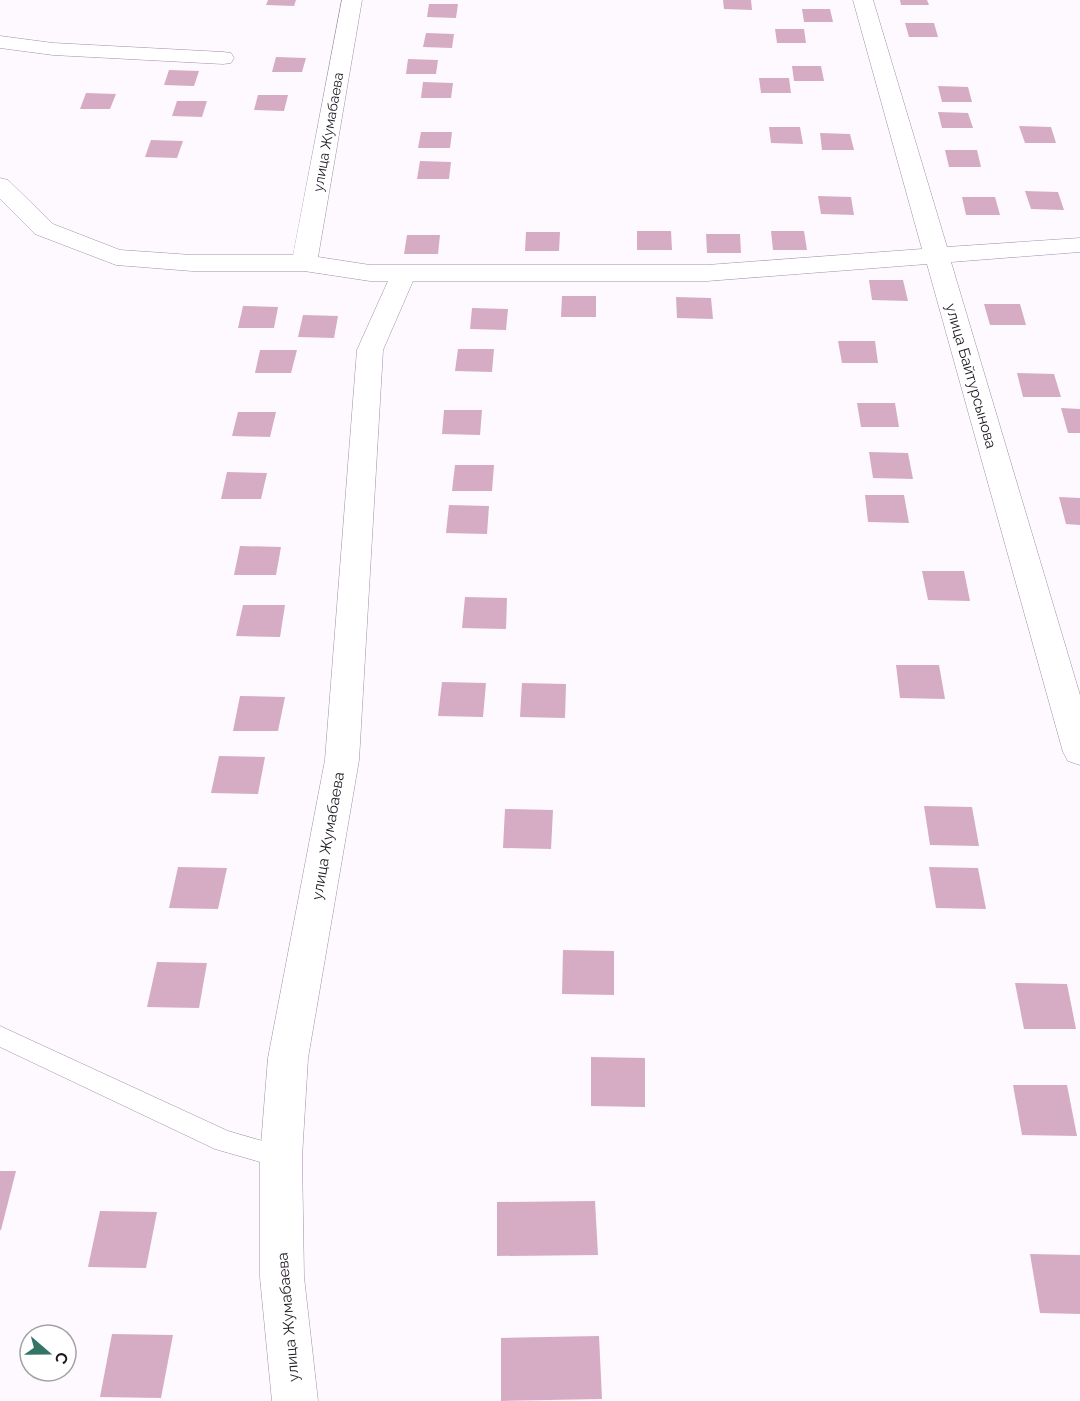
<svg xmlns="http://www.w3.org/2000/svg" width="1080" height="1401" font-family="Raleway,sans-serif">
<style>
.building{fill:#d5acc4}
.lines{fill:none;stroke-linecap:round;stroke-linejoin:round}
.service-casing{stroke:#a28ea8;stroke-width:1}
.minor-casing{stroke:#a28ea8;stroke-width:1}
.service{fill:#fff;fill-rule:evenodd}
.minor{fill:#fff;fill-rule:evenodd}
.labels{text-anchor:middle;dominant-baseline:central;stroke-width:4.5;stroke-linejoin:round;paint-order:stroke}
.far-street-label{font-size:14px;fill:#1d1620;stroke:#fff}
.street-label{font-size:15px;fill:#1d1620;stroke:#fff}
</style>
<rect width="100%" height="100%" fill="#fdf9ff"/>
<!-- building -->
<g class="building">
<path d="M268,0H296L294,6L266,5Z"/>
<path d="M723,0H751L752,10L724,9Z"/>
<path d="M900,0H927L929,5H901Z"/>
<path d="M429,4H458L456,18L427,17Z"/>
<path d="M802,9H830L833,22H804Z"/>
<path d="M905,23H934L938,37H909Z"/>
<path d="M775,29H804L806,43H777Z"/>
<path d="M426,33L454,34L452,48L423,47Z"/>
<path d="M276,57L306,58L302,72H272Z"/>
<path d="M408,59L438,60L436,74H406Z"/>
<path d="M792,66H821L824,81H794Z"/>
<path d="M169,70L199,71L194,86L164,85Z"/>
<path d="M759,78H789L791,93H761Z"/>
<path d="M423,82L453,83L451,98H421Z"/>
<path d="M938,86L968,87L972,102H942Z"/>
<path d="M86,93L116,94L110,109H80Z"/>
<path d="M258,95H288L284,111L254,110Z"/>
<path d="M177,101H207L202,117L172,116Z"/>
<path d="M938,112L968,113L973,128H942Z"/>
<path d="M1019,126L1051,127L1056,143H1025Z"/>
<path d="M769,127H800L803,144L771,143Z"/>
<path d="M421,132H452L450,148H418Z"/>
<path d="M820,133L850,134L854,150H822Z"/>
<path d="M151,140L183,141L177,158L145,157Z"/>
<path d="M945,150H977L981,167H949Z"/>
<path d="M420,161L451,162L449,179H417Z"/>
<path d="M1025,191L1058,192L1064,210L1031,209Z"/>
<path d="M818,196L851,197L854,215L821,214Z"/>
<path d="M962,197H995L1000,215H966Z"/>
<path d="M637,231H671L672,250H637Z"/>
<path d="M771,231H804L807,250H773Z"/>
<path d="M526,232H560L559,251H525Z"/>
<path d="M706,234H740L741,253H707Z"/>
<path d="M407,235H440L438,254H404Z"/>
<path d="M869,280H903L908,301L872,300Z"/>
<path d="M562,296H596V317H561Z"/>
<path d="M676,297L711,298L713,319L677,318Z"/>
<path d="M984,304H1020L1026,325H990Z"/>
<path d="M243,306L278,307L274,328H238Z"/>
<path d="M472,308L508,309L506,330L470,329Z"/>
<path d="M303,315L338,316L334,338L298,337Z"/>
<path d="M838,341H875L878,363H842Z"/>
<path d="M458,349H494L492,372L455,371Z"/>
<path d="M260,350H297L291,373H255Z"/>
<path d="M1017,373L1054,374L1061,397H1023Z"/>
<path d="M857,403H895L899,427H861Z"/>
<path d="M1061,408L1080,409V433H1068Z"/>
<path d="M444,410H482L480,435L442,434Z"/>
<path d="M238,412H276L270,437L232,436Z"/>
<path d="M869,452L908,453L913,479L873,478Z"/>
<path d="M455,465H494L492,491H452Z"/>
<path d="M227,472L267,473L261,499H221Z"/>
<path d="M865,495H904L909,523L868,522Z"/>
<path d="M1059,497L1080,498V525L1066,524Z"/>
<path d="M449,505L489,506L487,534L446,533Z"/>
<path d="M240,546L281,547L276,575H234Z"/>
<path d="M922,571H964L970,601L928,600Z"/>
<path d="M465,597L507,598L506,629L462,628Z"/>
<path d="M243,605H285L280,637L236,636Z"/>
<path d="M896,665H939L945,699L900,698Z"/>
<path d="M442,682L486,683L483,717L438,716Z"/>
<path d="M522,683L566,684L565,718L520,717Z"/>
<path d="M240,696L285,697L278,731H233Z"/>
<path d="M219,756L265,757L258,794L211,793Z"/>
<path d="M924,806L972,807L979,846L930,845Z"/>
<path d="M505,809L553,810L551,849L503,848Z"/>
<path d="M178,867L227,868L218,909L169,908Z"/>
<path d="M929,867L978,868L986,909L936,908Z"/>
<path d="M563,950L614,951V995L562,994Z"/>
<path d="M157,962L207,963L199,1008L147,1007Z"/>
<path d="M1015,983L1067,984L1076,1029H1024Z"/>
<path d="M591,1057L645,1058V1107L591,1106Z"/>
<path d="M1013,1085H1067L1077,1136L1022,1135Z"/>
<path d="M0,1171H16L1,1230H0Z"/>
<path d="M595,1201L598,1255L497,1256V1202Z"/>
<path d="M100,1211L157,1212L146,1268L88,1267Z"/>
<path d="M1030,1254L1080,1255V1314L1040,1313Z"/>
<path d="M112,1334L173,1335L161,1398L100,1397Z"/>
<path d="M599,1336L602,1399L501,1401V1338Z"/>
</g>
<g class="lines">
<!-- service casing -->
<g class="service-casing">
<path id="service" d="M0,1026L228,1131L290,1149L293,1157L290,1165L281,1168L215,1149L0,1047Z"/>
</g>
<!-- minor casing -->
<g class="minor-casing">
<g id="minor">
<path d="M342,0H362L318,257L370,265H707L922,249L853,0H873L947,247L1080,238V252L951,262L1080,695V765L1068,761L1063,752L927,264L707,281H413L383,350L359,760L308,1058L302,1157L304,1277L318,1401H272L260,1277V1157L268,1058L325,760L357,350L388,281H370L304,271H192L116,265L35,234L0,199V178L8,180L53,224L120,250L192,255H293Z"/>
<path d="M0,36L53,43L223,52L231,53L234,58L231,63L223,64L53,55L0,48Z"/>
</g>
</g>
<!-- service -->
<use href="#service" class="service"/>
<!-- minor -->
<use href="#minor" class="minor"/>
</g>
<g class="labels">
<!-- far-street labels -->
<g class="far-street-label">
<text transform="translate(328 132) rotate(-80)">улица Жумабаева</text>
</g>
<!-- street labels -->
<g class="street-label">
<text transform="translate(971 376) rotate(74)">улица Байтурсынова</text>
<text transform="translate(328 836) rotate(-80)">улица Жумабаева</text>
<text transform="translate(288 1317) rotate(-95)">улица Жумабаева</text>
</g>
</g>
<!-- north arrow -->
<g transform="translate(48 1353) rotate(110)"><circle r="28" fill="#ffffff" stroke="#a5a2a6" stroke-width="1.5"/>
<path d="M0-4.5L10 22L0 15L-10 22Z" fill="#327567"/>
<text y="-9" font-size="16" font-weight="bold" text-anchor="middle" fill="#1d1620">С</text>
</g>
</svg>
